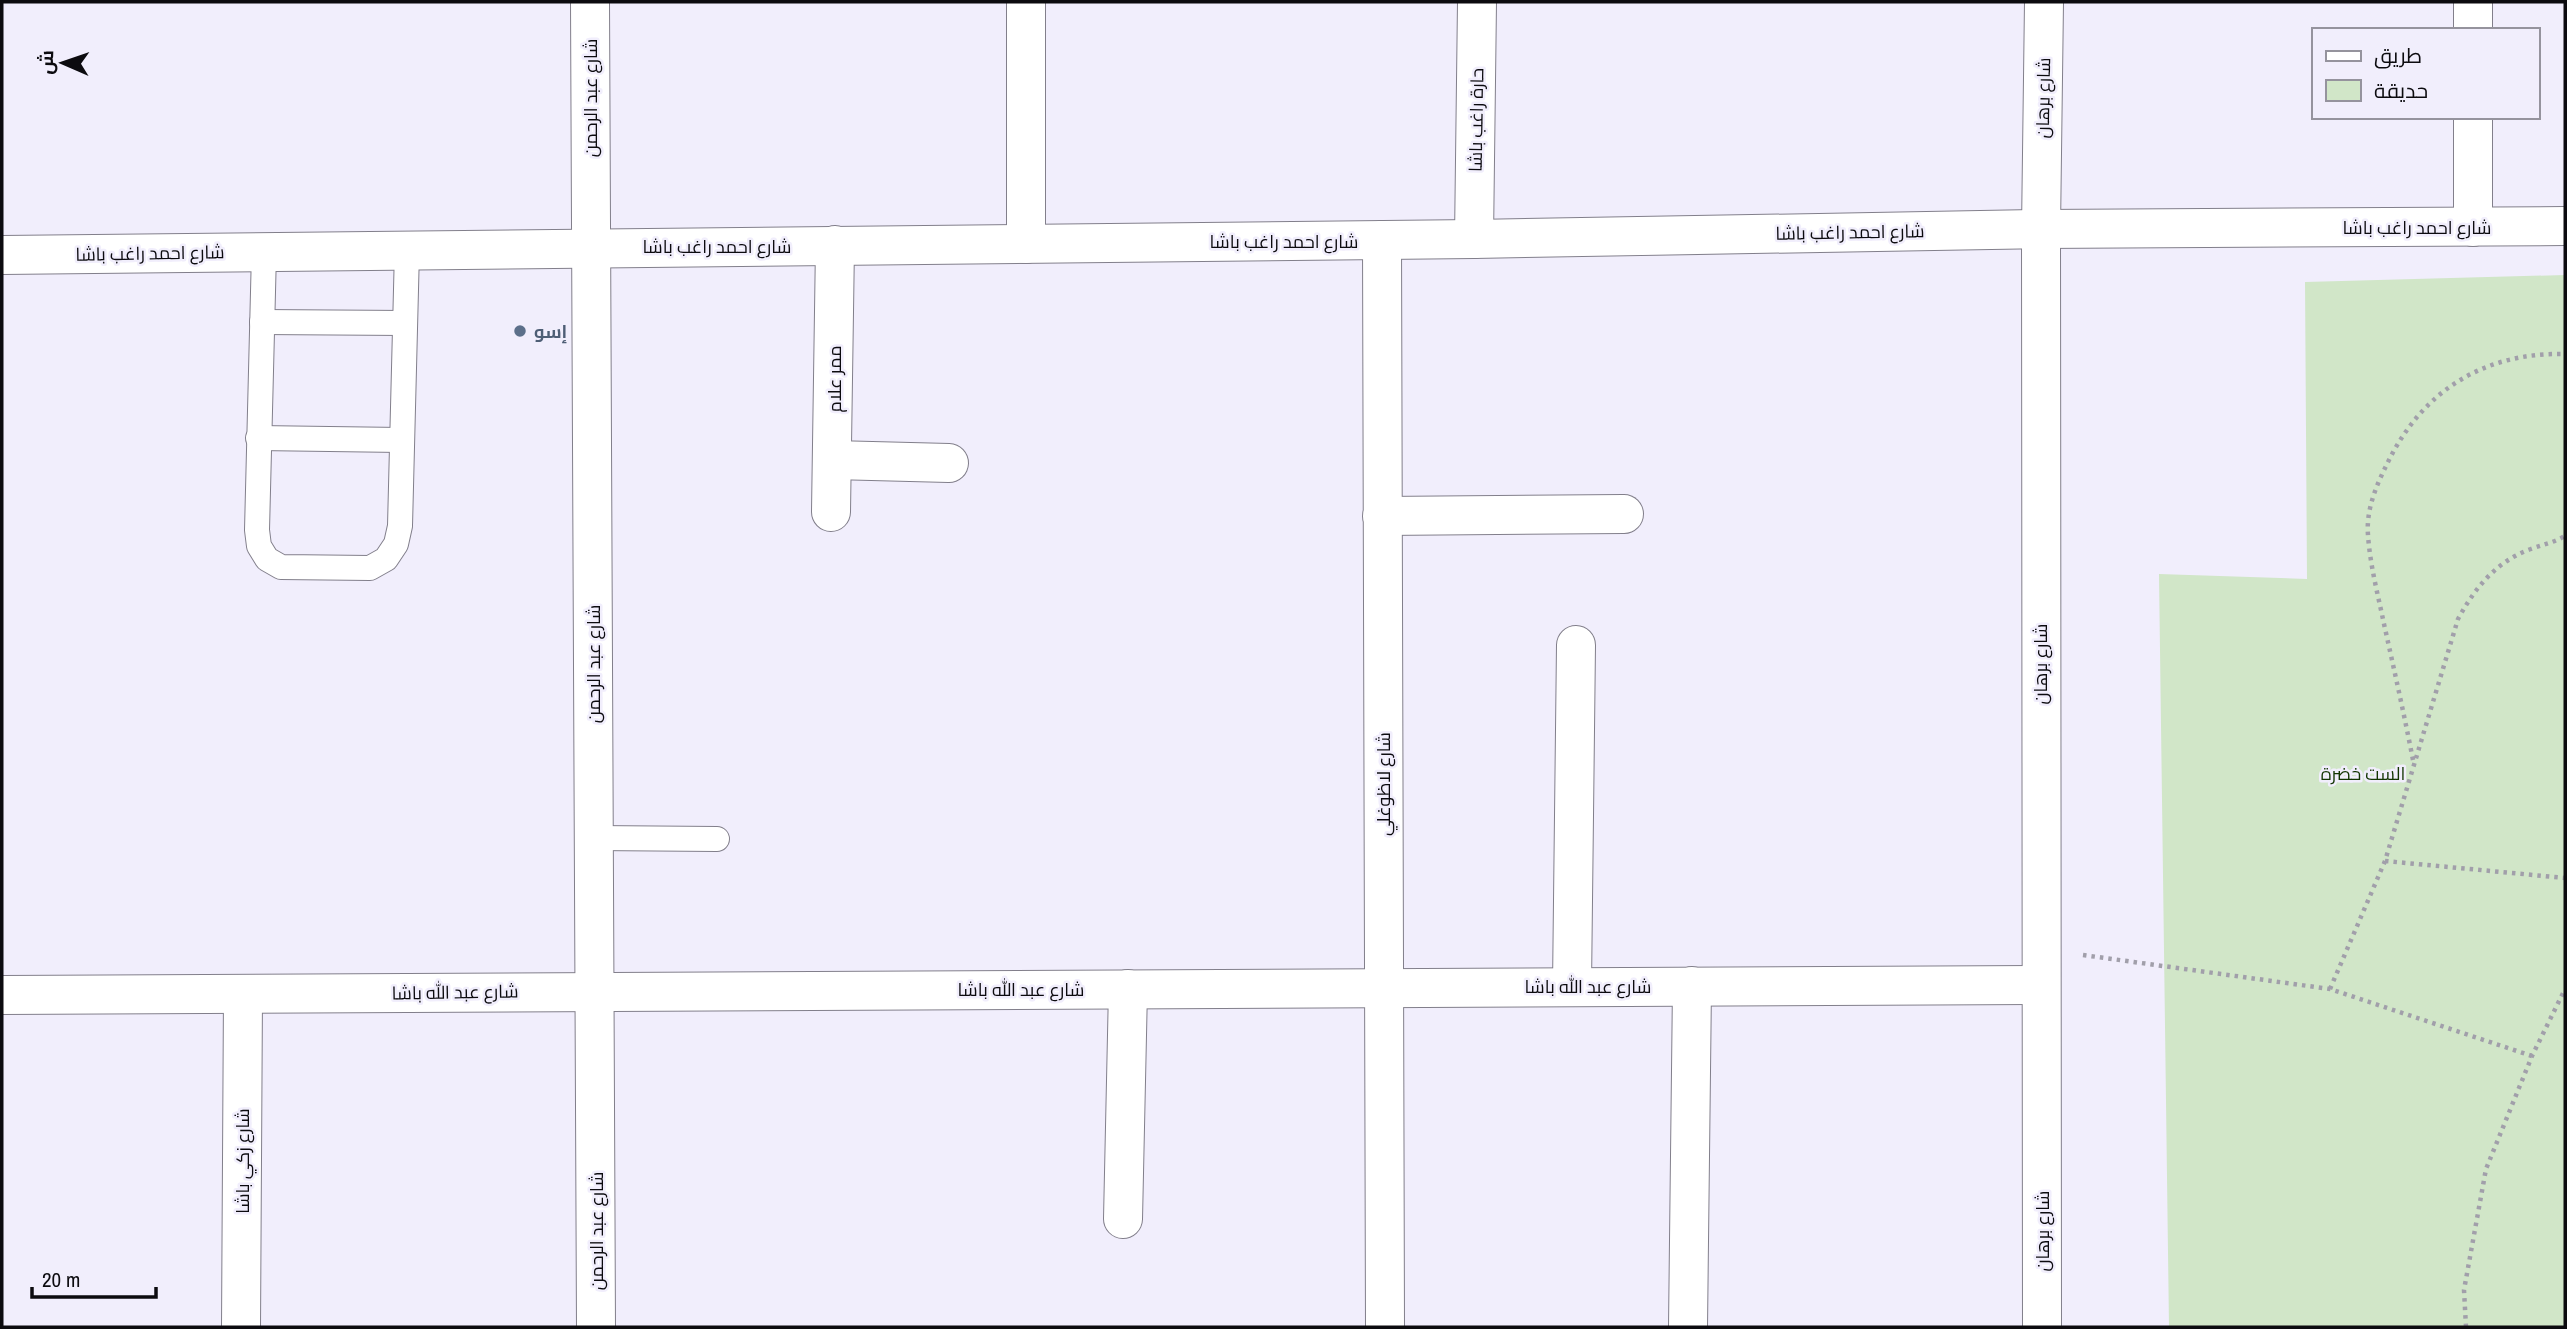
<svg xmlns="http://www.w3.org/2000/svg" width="2567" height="1329" font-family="'Archivo Narrow',Cairo,sans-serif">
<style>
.green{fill:#d1e6c8}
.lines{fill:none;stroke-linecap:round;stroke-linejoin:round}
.service-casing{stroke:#827f8b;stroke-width:26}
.minor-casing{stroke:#827f8b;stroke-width:40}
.path{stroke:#a19faa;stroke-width:4.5;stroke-dasharray:3.5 5;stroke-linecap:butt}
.service{stroke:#fff;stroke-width:24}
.minor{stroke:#fff;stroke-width:38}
.service-dot{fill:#5c6f8a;stroke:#f1eefc;stroke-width:2.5}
.labels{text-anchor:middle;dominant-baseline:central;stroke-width:5;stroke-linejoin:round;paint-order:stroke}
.street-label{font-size:18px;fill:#0c0b0f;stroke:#f1eefc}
.service-label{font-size:18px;font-weight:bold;fill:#4e5e75;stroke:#f1eefc;text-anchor:start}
.park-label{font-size:18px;fill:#123500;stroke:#f1eefc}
</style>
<rect width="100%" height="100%" fill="#f1eefc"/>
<!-- green -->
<path class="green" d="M2565,275V1327H2169L2159,574L2307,579L2305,282Z"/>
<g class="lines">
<!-- service casing -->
<g class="service-casing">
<g id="service">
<path d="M264,252L257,530L259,546L267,559L281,567L370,568L386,559L396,544L400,526L407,250"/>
<path d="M262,322L405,323"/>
<path d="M258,438L401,440"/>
<path d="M594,838L717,839"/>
</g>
</g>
<!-- minor casing -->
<g class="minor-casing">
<g id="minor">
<path d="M590,2L596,1327"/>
<path d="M1026,2V244"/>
<path d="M2473,2V30"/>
<path d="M2473,117V227"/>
<path d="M1474,239L1477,2"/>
<path d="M1382,240L1385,1327"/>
<path d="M2,255L1474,239L2041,229L2565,226"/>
<path d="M833,460L949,463"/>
<path d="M831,512L835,245"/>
<path d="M1382,516L1624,514"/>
<path d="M1572,986L1576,645"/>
<path d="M2,995L2041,985"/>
<path d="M1123,1219L1128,989"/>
<path d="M241,1327L243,994"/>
<path d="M1688,1327L1692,986"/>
<path d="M2042,1327L2041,229L2044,2"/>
</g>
</g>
<!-- path -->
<g class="path">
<path d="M2413,760C2404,714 2394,669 2384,624C2378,595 2370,565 2368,535C2366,510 2376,486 2387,464C2422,391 2484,352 2565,354"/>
<path d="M2385,861L2565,878"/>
<path d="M2083,955L2330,989L2532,1056"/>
<path d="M2330,989L2385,861L2458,619C2475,588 2495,563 2528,550C2541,545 2553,543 2565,536"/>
<path d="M2466,1327L2464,1290L2486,1169L2532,1056L2565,989"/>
</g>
<!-- service -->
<use href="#service" class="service"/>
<!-- minor -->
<use href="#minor" class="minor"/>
</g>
<!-- markers -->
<circle class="service-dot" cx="520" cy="331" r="7"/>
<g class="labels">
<!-- street labels -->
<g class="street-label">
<text transform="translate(590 98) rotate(-90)">شارع عبد الرحمن</text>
<text transform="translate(2043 98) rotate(-89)">شارع برهان</text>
<text transform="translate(1476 120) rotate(-89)">حارة راغب باشا</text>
<text x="2417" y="227">شارع احمد راغب باشا</text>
<text transform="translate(1850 232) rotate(-1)">شارع احمد راغب باشا</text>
<text x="1284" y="241">شارع احمد راغب باشا</text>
<text x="717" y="246">شارع احمد راغب باشا</text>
<text transform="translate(150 253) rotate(-1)">شارع احمد راغب باشا</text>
<text transform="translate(834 379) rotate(-90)">ممر علام</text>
<text transform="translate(593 664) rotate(-90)">شارع عبد الرحمن</text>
<text transform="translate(2040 664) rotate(-90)">شارع برهان</text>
<text transform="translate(1383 784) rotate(-90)">شارع لاظوغلي</text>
<text x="1588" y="986">شارع عبد الله باشا</text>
<text x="1021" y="989">شارع عبد الله باشا</text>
<text transform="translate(455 992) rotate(-1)">شارع عبد الله باشا</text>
<text transform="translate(242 1161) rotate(-90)">شارع زكي باشا</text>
<text transform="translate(596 1231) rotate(-90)">شارع عبد الرحمن</text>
<text transform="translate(2042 1231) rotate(-90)">شارع برهان</text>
</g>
<!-- service labels -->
<g class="service-label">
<text x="534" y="331">إسو</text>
</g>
<!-- park labels -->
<g class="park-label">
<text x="2363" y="773">الست خضرة</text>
</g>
</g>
<!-- border -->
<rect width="2567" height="1329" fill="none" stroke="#0c0b0f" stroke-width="7"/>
<!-- legend -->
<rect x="2312" y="28" width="228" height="91" fill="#f1eefc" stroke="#95939d" stroke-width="2"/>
<rect x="2326" y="51" width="35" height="10" fill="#ffffff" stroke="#95939d" stroke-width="2"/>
<text x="2374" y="63" font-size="21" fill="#0c0b0f">طريق</text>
<rect x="2326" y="80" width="35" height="21" fill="#d1e6c8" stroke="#95939d" stroke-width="2"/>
<text x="2374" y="98" font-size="21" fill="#0c0b0f">حديقة</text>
<!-- north arrow -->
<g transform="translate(63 63) rotate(272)" stroke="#f1eefc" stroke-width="5" paint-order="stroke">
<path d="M0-5L12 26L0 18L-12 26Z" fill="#0c0b0f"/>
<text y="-10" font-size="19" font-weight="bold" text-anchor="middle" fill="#0c0b0f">ش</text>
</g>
<!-- scale -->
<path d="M32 1287v10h124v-10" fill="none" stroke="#0c0b0f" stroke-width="3.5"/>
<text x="42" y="1287" font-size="21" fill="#0c0b0f" stroke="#f1eefc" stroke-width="5" paint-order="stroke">20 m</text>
</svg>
